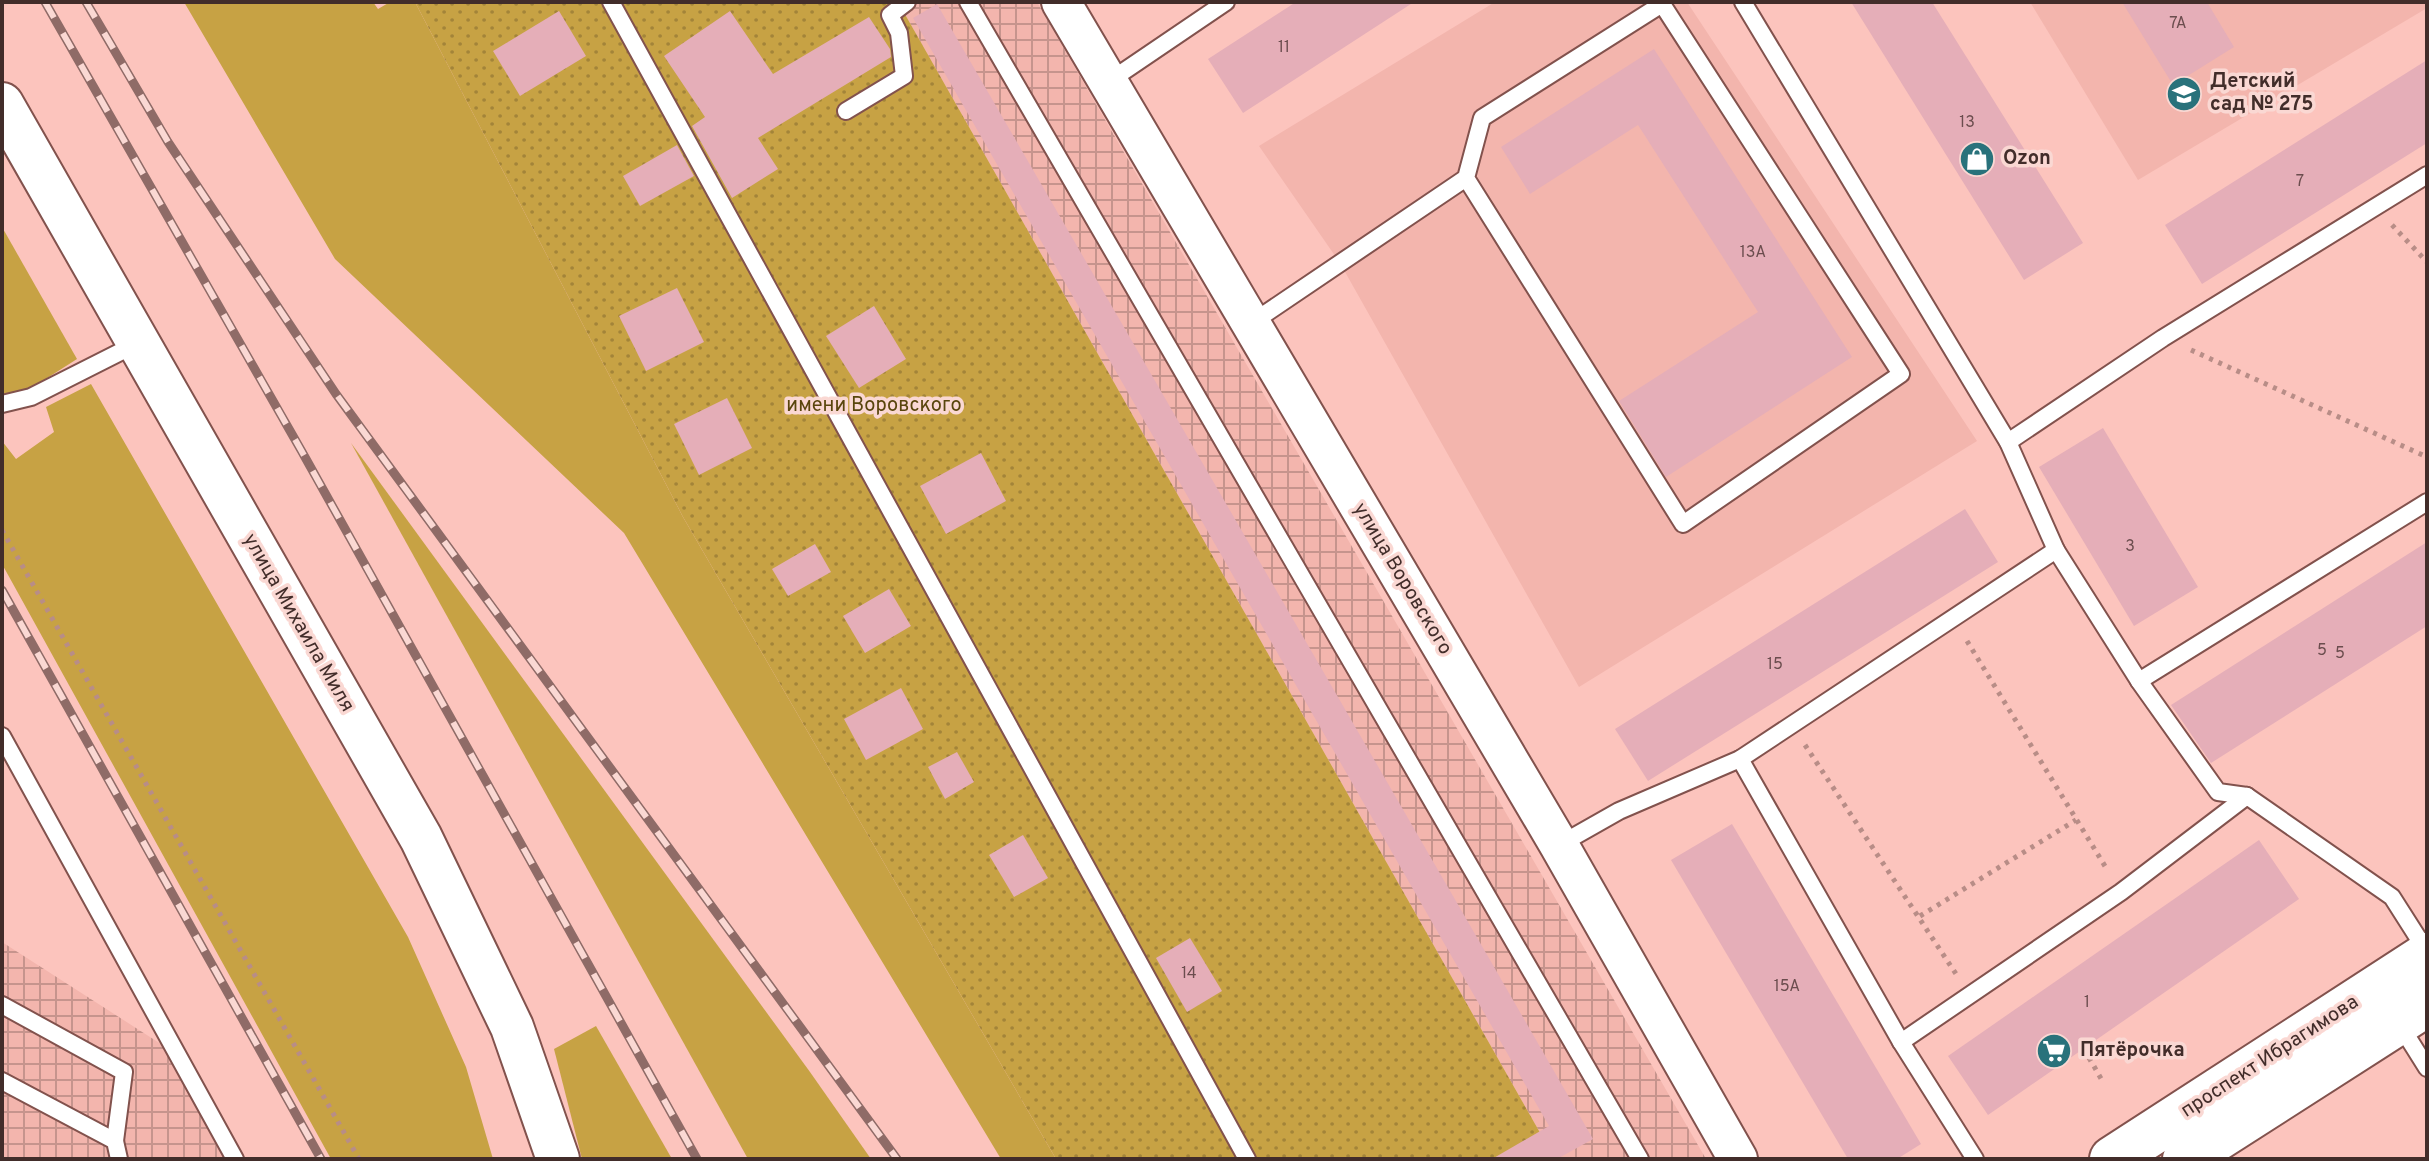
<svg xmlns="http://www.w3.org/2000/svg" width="2429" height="1161" font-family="Overpass,sans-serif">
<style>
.built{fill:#f3b5ad}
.industrial{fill:url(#industrial-grid)}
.green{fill:#c7a244}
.garden{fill:url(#garden-dots)}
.building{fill:#e5aeb8}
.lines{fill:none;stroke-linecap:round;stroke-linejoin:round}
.service-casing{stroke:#82524d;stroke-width:20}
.tertiary-casing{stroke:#82524d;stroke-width:42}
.secondary-casing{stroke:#82524d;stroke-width:46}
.primary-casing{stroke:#82524d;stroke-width:48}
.path{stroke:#b88d87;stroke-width:5;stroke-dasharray:4 6;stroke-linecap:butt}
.service{stroke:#fff;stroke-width:16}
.tertiary{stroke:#fff;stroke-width:38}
.secondary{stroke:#fff;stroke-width:42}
.primary{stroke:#fff;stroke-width:44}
.rail-casing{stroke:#8f6b67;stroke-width:9}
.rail{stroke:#fad8d3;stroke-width:6;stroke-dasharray:18;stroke-linecap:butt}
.labels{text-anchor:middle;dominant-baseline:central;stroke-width:7;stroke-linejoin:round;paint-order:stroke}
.number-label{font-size:16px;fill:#6b4d4e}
.poi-label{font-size:20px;font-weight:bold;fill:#422d2a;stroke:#fad8d3;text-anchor:start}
.park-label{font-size:20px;fill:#59450c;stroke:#fad8d3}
.street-label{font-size:20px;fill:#422d2a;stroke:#fad8d3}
</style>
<defs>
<pattern id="industrial-grid" width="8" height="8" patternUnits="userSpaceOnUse" patternTransform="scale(2)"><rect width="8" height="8" fill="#f3b5ad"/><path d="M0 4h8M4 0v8" fill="none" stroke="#c6948d"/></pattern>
<pattern id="garden-dots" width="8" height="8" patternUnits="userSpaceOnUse" patternTransform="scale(2)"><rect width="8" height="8" fill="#c7a244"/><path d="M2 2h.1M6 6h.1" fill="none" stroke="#a38439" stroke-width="1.8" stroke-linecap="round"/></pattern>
</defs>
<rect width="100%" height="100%" fill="#fcc4bd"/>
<!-- built -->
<g class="built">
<path d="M1495,2H1687L1977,441L1579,687L1340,263L1259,146Z"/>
<path d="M2030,2H2427V8L2138,180Z"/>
</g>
<!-- industrial -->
<g class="industrial">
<path d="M898,2H1037L1706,1159H1555Z"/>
<path d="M2,942L164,1046L227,1159H2Z"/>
</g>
<!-- green -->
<g class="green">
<path d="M184,2H373L378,9L390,2H415L683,517L1056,1159H1001L624,533L335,259Z"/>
<path d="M2,227L77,359L30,389L2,396Z"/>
<path d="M91,384L408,937L466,1067L493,1159H331L2,564V441L16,459L54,432L46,407Z"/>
<path d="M351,443L810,1072L871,1159H748Z"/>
<path d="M596,1026L672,1159H582L554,1049Z"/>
</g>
<!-- garden -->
<path class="garden" d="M415,2H898L1555,1159H1056L683,517Z"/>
<!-- building -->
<g class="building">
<path d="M1296,2H1414L1243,113L1208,59Z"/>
<path d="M1851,2H1932L2083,243L2024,280Z"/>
<path d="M2122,2H2207L2234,47L2173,85Z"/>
<path d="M937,4L1486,953L1593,1139L1557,1159H1492L1549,1126L913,18Z"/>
<path d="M559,11L586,56L520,96L493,51Z"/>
<path d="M730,11L773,74L869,17L890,49L891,57L758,138L778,169L732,198L692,126L705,117L664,56Z"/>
<path d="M1654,49L1852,357L1666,477L1619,401L1758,312L1638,125L1530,194L1501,147Z"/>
<path d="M2427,60V143L2202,284L2165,225Z"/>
<path d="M677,145L694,176L640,206L623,176Z"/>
<path d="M677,288L704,342L646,371L619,316Z"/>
<path d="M874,306L906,359L859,388L826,336Z"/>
<path d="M727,398L752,448L699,475L674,424Z"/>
<path d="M2103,428L2198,587L2134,626L2039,467Z"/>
<path d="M981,453L1006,501L946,534L920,486Z"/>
<path d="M1965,509L1998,562L1648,781L1615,729Z"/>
<path d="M2427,542V626L2211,763L2171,705Z"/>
<path d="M815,544L831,572L788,596L772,569Z"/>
<path d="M889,589L911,626L865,653L843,616Z"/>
<path d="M901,688L923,729L866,760L844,719Z"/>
<path d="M957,752L974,782L945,799L928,767Z"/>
<path d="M1732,824L1921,1144L1897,1159H1848L1671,860Z"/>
<path d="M1023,835L1048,878L1014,897L989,855Z"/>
<path d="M2259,840L2299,899L1988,1115L1948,1056Z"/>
<path d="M1190,938L1222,991L1187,1012L1156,958Z"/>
</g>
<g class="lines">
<!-- service casing -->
<g class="service-casing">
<g id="service">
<path d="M611,2L1247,1159"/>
<path d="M968,2L1640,1159"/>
<path d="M1743,2L2008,442L2056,550L2139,681L2218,792L2247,796"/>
<path d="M1108,82L1226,2"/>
<path d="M846,111L904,76L899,33L890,15L907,2"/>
<path d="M1250,324L1466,178L1482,118L1662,4L1901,374L1683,524L1466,178"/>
<path d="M2,404L31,397L138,343"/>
<path d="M2008,442L2163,338L2427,175"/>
<path d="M2139,681L2427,502"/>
<path d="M2,736L235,1159"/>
<path d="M1740,759L1901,1042L1975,1159"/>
<path d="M1559,845L1619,811L1740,759L2056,550"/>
<path d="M2,1005L124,1072L115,1141"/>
<path d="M2400,1025L2427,1068"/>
<path d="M1901,1042L2121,892L2247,796L2392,897L2427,952"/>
<path d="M2,1081L115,1141L119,1159"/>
</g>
</g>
<!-- tertiary casing -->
<g class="tertiary-casing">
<path id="tertiary" d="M1061,2L1559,845L1738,1159"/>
</g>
<!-- secondary casing -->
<g class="secondary-casing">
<path id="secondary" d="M2,104L421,838L512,1027L558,1159"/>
</g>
<!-- primary casing -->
<g class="primary-casing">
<g id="primary">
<path d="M2112,1159L2427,955"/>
<path d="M2185,1159L2427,1004"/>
</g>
</g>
<!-- path -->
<g class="path">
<path d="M2392,225L2427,262"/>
<path d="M2191,350L2427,457"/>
<path d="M2,530L359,1159"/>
<path d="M1967,641L2108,871"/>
<path d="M1805,745L1956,974"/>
<path d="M1920,916L2076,820"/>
<path d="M2084,1049L2103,1082"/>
</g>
<!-- service -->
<use href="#service" class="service"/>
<!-- tertiary -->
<use href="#tertiary" class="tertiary"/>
<!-- secondary -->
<use href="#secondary" class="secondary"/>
<!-- primary -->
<use href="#primary" class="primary"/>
<!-- rail casing -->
<g class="rail-casing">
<g id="rail">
<path d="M45,2L301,450L697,1159"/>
<path d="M86,2L168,142L336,394L897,1159"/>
<path d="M2,590L321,1159"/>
</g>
</g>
<!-- rail -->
<use href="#rail" class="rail"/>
</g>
<!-- icons -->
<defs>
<g id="school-disc" transform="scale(1.8)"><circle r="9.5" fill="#29727b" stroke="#fad8d3"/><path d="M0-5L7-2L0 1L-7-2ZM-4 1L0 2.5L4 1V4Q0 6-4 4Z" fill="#fff"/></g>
<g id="shop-disc" transform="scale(1.8)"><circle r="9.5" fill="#29727b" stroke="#fad8d3"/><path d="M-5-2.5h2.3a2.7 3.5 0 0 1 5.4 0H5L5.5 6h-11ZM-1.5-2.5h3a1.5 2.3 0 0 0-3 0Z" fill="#fff"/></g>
<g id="supermarket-disc" transform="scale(1.8)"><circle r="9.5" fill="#29727b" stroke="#fad8d3"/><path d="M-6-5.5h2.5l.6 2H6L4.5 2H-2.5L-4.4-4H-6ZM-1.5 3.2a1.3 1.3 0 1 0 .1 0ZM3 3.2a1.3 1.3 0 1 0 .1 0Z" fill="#fff"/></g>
</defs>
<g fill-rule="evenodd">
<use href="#school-disc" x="2184" y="94"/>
<use href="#shop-disc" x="1977" y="159"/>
<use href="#supermarket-disc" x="2054" y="1051"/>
</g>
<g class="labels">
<!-- number labels -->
<g class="number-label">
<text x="2178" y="24">7А</text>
<text x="1284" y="48">11</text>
<text x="1967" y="123">13</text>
<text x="2300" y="182">7</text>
<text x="1753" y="253">13А</text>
<text x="2130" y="547">3</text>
<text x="2322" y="651">5</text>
<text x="2340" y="654">5</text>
<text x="1775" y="665">15</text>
<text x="1189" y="974">14</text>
<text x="1787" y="987">15А</text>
<text x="2087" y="1003">1</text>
</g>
<!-- poi labels -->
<g class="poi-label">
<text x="2210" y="82">Детский<tspan x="2210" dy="23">сад № 275</tspan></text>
<text x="2003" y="159">Ozon</text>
<text x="2080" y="1051">Пятёрочка</text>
</g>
<!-- park labels -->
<g class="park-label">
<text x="874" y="406">имени Воровского</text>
</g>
<!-- street labels -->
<g class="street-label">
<text transform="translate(1402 579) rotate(59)">улица Воровского</text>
<text transform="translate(298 623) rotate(60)">улица Михаила Миля</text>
<text transform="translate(2270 1057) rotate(-33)">проспект Ибрагимова</text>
</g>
</g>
<!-- border -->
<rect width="2429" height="1161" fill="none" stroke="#422d2a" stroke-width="8"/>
</svg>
